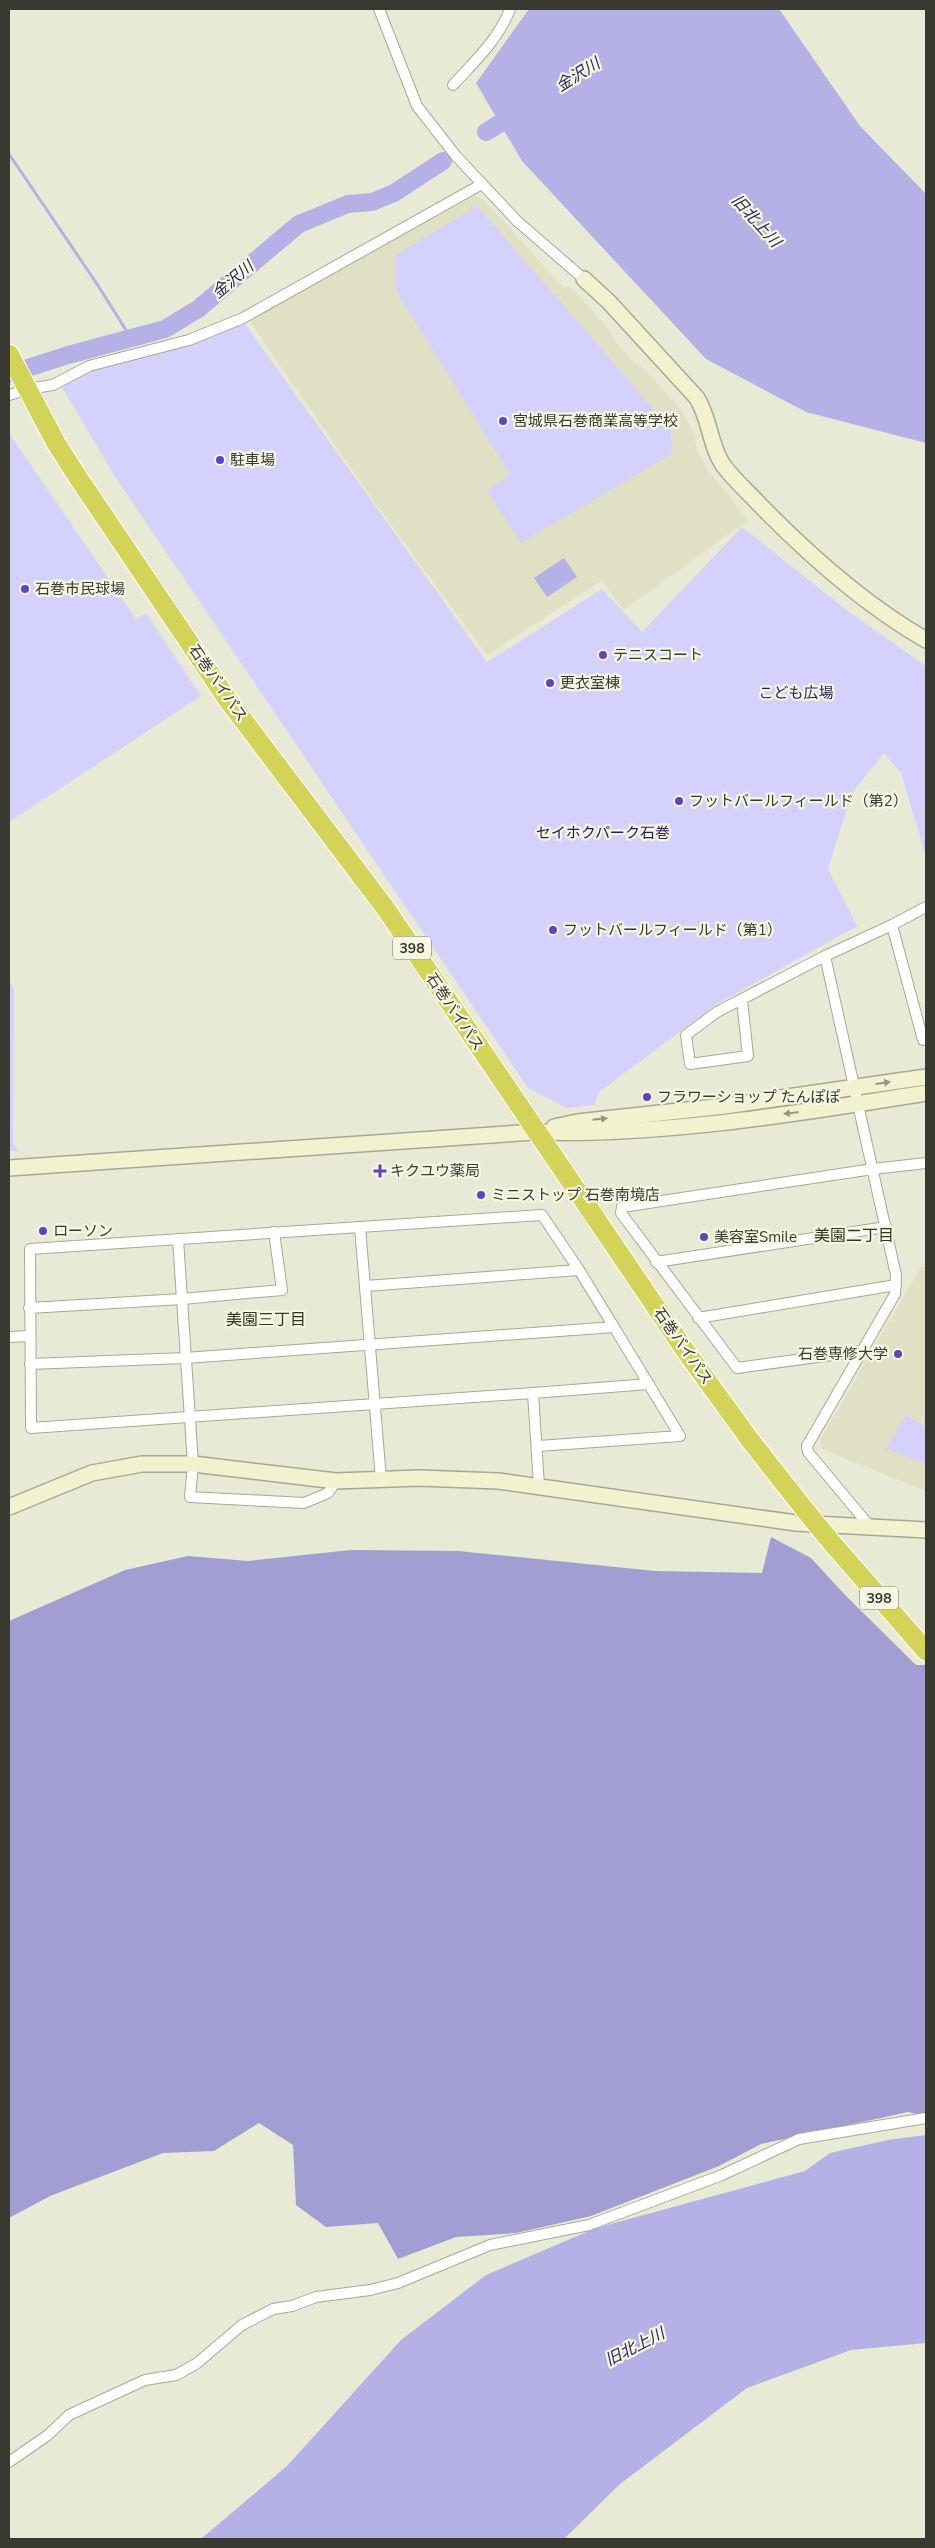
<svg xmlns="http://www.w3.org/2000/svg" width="935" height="2548" font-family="'Nunito Sans','Noto Sans JP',sans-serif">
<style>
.built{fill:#dfe0c4}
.green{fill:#d4d1fc}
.forest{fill:#a29dd2}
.water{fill:#b5b1e6}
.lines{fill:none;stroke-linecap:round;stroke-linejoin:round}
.stream{stroke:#b5b1e6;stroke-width:3}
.river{stroke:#b5b1e6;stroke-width:18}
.street-casing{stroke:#a8a995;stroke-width:12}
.secondary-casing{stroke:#a8a995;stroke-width:18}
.highway-casing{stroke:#fff;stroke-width:21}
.street{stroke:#fff;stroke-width:10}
.secondary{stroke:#f2f2ce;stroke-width:15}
.highway{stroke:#d3d35a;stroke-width:19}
.highway-bridge-casing{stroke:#fff;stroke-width:21;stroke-linecap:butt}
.highway-bridge{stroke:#d3d35a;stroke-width:19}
.oneway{fill:#969680}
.poi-dot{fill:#6044bd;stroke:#f6f7e2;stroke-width:2}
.labels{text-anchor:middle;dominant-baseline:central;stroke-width:4.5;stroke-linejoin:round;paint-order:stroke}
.shield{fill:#f6f7e2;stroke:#727266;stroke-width:1}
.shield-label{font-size:14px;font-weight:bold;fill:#393931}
.poi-label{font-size:15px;fill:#393931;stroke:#f6f7e2;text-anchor:start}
.street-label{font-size:15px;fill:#393931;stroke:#f6f7e2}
.park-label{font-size:15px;fill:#291b58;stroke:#f6f7e2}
.water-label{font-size:16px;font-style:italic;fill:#2e215f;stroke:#f6f7e2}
.neighbourhood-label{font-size:16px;fill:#343524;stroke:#f6f7e2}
</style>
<rect width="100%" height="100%" fill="#e9ead5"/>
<!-- built -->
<g class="built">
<path d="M475,196L483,199L564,288L569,286L611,332L613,339L635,364L641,367L681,409L694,434L697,450L706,468L748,520L624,610L601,581L487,655L378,507L248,319Z"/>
<path d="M921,1267H926V1491L822,1449L820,1440Z"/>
</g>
<!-- green -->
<g class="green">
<path d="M477,206L670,428L673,453L521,543L487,491L510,474L396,291V255Z"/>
<path d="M245,324L487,662L602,589L642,632L742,527L849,612L926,666V857L901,773L884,753L852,793L828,869L857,926L717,1004L598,1093L594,1105L567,1108L528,1088L114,475L62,387L90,372Z"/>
<path d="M9,433L136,619L146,613L201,696L9,822Z"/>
<path d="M9,981L14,989L13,1143L19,1151H9Z"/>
<path d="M906,1415L926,1427V1464L886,1449Z"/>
</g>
<!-- forest -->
<path class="forest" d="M771,1537L811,1558L846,1596L916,1665H926V2116L908,2112L761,2144L719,2166L591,2216L516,2233L456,2237L398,2259L378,2223L326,2227L296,2205L293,2145L259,2123L214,2151L163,2153L50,2196L9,2218V1621L125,1570L188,1556L248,1561L351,1550L458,1551L655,1571L762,1573Z"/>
<!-- water -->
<g class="water">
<path d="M529,9H779L860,126L926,194V443L806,412L706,359L522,161L476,83Z"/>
<path d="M564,558L577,577L547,597L534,578Z"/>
<path d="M926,2135V2343L851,2350L747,2388L620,2484L564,2539H201L287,2466L401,2340L486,2275L596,2228L805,2171L830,2153L888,2140Z"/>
</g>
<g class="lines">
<!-- stream -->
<path class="stream" d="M9,154L97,284L131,338"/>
<!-- river -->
<g class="river">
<path d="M486,132L520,111"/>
<path d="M9,374L68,355L165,329L198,309L299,224L348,204L372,202L394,193L443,161"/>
</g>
<!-- street casing -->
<g class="street-casing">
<g id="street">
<path d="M379,9L417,106L456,156L517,221L584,279"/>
<path d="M453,85C474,62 499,39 510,9"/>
<path d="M28,389L53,385L89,366L189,340L243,318L482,184"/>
<path d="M9,395L16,393"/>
<path d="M892,925L923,1040L926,1039"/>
<path d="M742,1000L748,1056L690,1064L686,1035L717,1012L825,956"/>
<path d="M360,1227L542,1215L579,1270"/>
<path d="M178,1239L193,1464L190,1497L304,1503L328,1493L336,1481"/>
<path d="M656,1262L886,1227"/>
<path d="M366,1286L579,1270L614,1327"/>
<path d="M29,1308L182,1299L282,1290L274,1232"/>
<path d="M698,1318L896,1285"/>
<path d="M9,1337L29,1336"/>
<path d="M861,1351L737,1368L621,1213L622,1207L873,1169L926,1163"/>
<path d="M30,1364L185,1358L614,1327L680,1436L538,1446"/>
<path d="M533,1393L649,1384"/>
<path d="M381,1479L360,1227L30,1249L31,1428L533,1393L539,1486"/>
<path d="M872,1529L808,1452L807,1446L895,1294L896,1275L825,956L892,925L926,907"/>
<path d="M9,2462L48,2435L69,2415L145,2380L176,2375L196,2364L242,2325L273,2309L292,2306L316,2297L370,2290L398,2283L490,2245L589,2225L722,2175L799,2139L926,2118"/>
</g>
</g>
<!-- secondary casing -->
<g class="secondary-casing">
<g id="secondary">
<path d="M584,279L609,302L697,398C710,419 710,446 723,465C734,480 749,493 762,507C811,557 865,605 926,640"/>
<path d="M554,1127L577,1122L725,1106L926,1077"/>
<path d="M9,1168L535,1132C662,1136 801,1113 926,1093"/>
<path d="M9,1507L92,1473L142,1464H193L336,1481L419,1478L498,1481L796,1523L926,1530"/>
</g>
</g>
<!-- highway casing -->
<g class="highway-casing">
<g id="highway">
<path d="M9,354L56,443L77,476L228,700L386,909L687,1353L750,1440L805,1510"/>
<path d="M832,1543L926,1651"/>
</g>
</g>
<!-- street -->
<use href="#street" class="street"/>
<!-- secondary -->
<use href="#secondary" class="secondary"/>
<!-- highway -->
<use href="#highway" class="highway"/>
<!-- highway-bridge casing -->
<g class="highway-bridge-casing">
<path id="highway-bridge" d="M805,1510L832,1543"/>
</g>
<!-- highway-bridge -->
<use href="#highway-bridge" class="highway-bridge"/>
</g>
<!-- one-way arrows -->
<defs><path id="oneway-solid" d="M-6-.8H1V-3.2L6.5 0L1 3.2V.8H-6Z" transform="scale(1.25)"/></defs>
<g class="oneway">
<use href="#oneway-solid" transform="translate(883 1083) rotate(-8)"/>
<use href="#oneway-solid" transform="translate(791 1113) rotate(173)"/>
<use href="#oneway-solid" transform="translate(600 1119) rotate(-6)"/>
</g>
<!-- markers -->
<g class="poi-dot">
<circle cx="503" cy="421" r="5"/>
<circle cx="220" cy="460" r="5"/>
<circle cx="25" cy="589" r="5"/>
<circle cx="603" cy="655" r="5"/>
<circle cx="550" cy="683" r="5"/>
<circle cx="679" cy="801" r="5"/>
<circle cx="553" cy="930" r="5"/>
<circle cx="647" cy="1097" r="5"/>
<path d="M377.5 1163.5h5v5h5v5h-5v5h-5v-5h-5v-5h5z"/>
<circle cx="481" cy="1195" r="5"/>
<circle cx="43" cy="1231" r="5"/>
<circle cx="704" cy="1237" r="5"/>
<circle cx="898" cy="1354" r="5"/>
</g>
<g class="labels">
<!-- shield labels -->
<g class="shield">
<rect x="393" y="936.5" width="38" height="23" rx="4"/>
<rect x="860" y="1586.5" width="38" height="23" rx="4"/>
</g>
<g class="shield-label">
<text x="412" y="948">398</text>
<text x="879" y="1598">398</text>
</g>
<!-- poi labels -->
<g class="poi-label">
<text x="513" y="421">宮城県石巻商業高等学校</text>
<text x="230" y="460">駐車場</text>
<text x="35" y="589">石巻市民球場</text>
<text x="613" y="655">テニスコート</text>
<text x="560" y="683">更衣室棟</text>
<text x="689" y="801">フットバールフィールド（第2）</text>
<text x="563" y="930">フットバールフィールド（第1）</text>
<text x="657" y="1097">フラワーショップ たんぽぽ</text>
<text x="390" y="1171">キクユウ薬局</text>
<text x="491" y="1195">ミニストップ 石巻南境店</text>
<text x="53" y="1231">ローソン</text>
<text x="714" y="1237">美容室Smile</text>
<text x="888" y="1354" text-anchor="end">石巻専修大学</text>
</g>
<!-- street labels -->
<g class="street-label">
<text transform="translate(218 683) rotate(55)">石巻バイパス</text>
<text transform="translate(455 1012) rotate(56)">石巻バイパス</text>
<text transform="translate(683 1346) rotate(55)">石巻バイパス</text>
</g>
<!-- park labels -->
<g class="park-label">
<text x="796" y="693">こども広場</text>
<text x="603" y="833">セイホクパーク石巻</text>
</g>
<!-- water labels -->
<g class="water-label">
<text transform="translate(578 75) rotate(-32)">金沢川</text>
<text transform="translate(756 221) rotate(48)">旧北上川</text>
<text transform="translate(233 280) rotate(-40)">金沢川</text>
<text transform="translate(635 2347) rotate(-27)">旧北上川</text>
</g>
<!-- neighbourhood labels -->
<g class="neighbourhood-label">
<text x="854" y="1236">美園二丁目</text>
<text x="266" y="1320">美園三丁目</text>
</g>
</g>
<!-- border -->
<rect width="935" height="2548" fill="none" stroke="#393931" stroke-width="20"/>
</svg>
